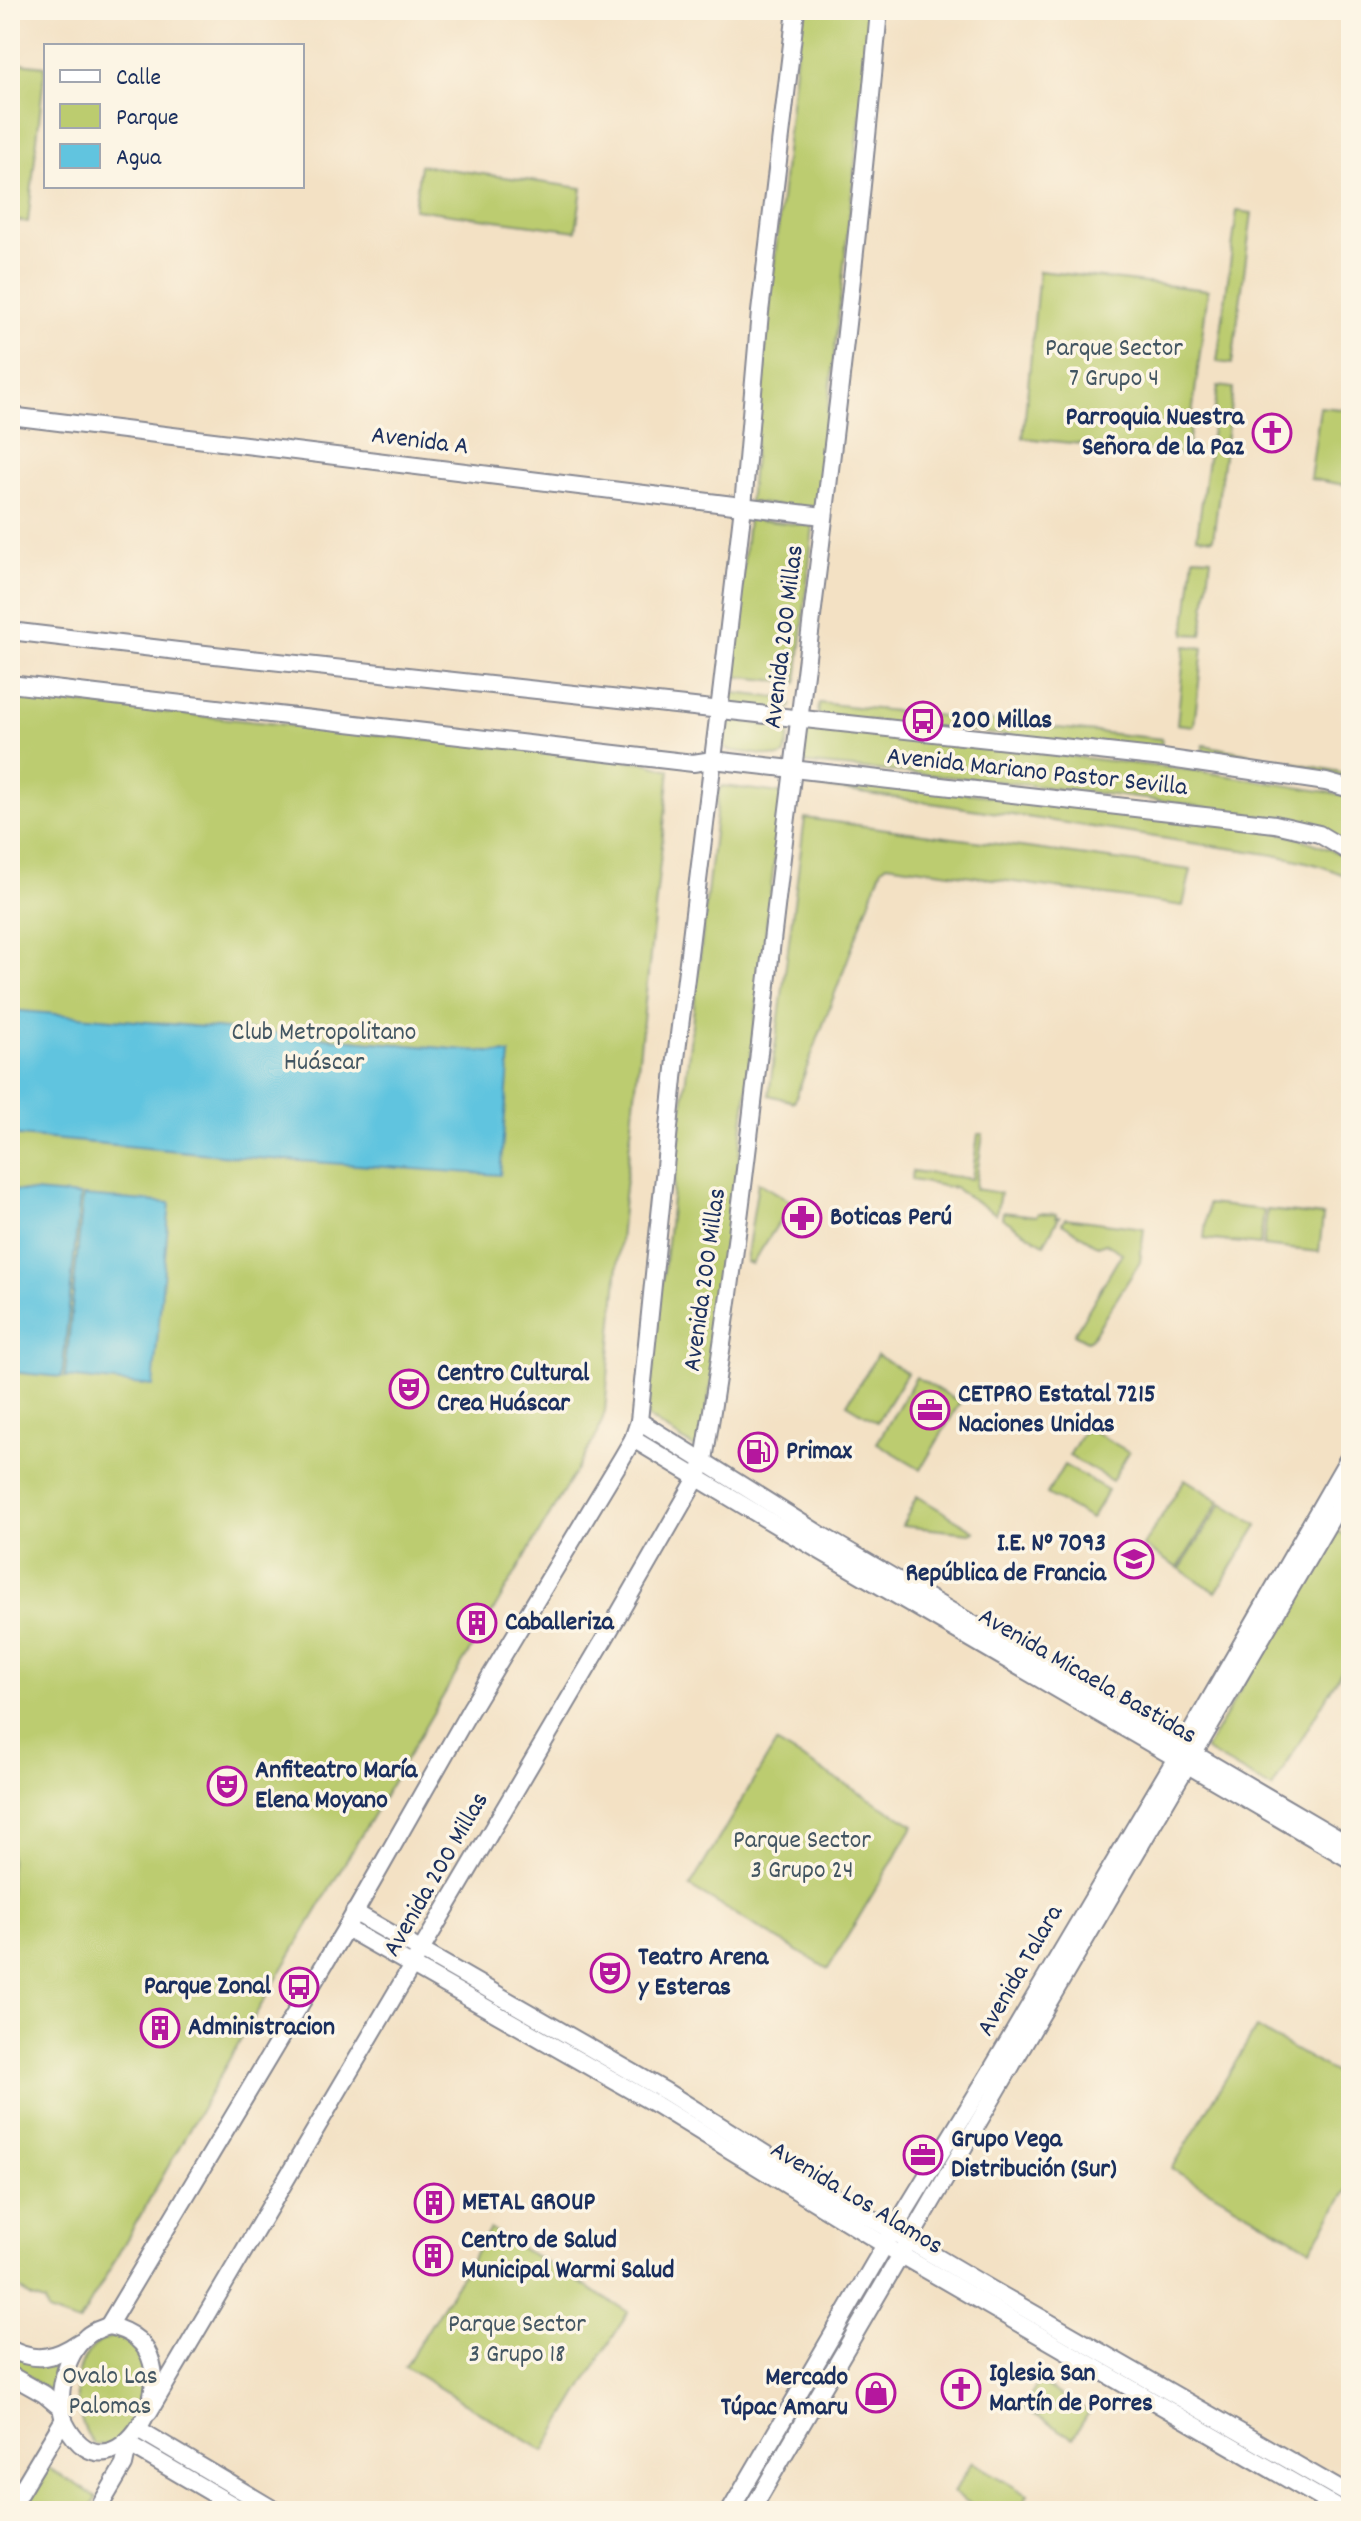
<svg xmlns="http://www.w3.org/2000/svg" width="1361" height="2521" font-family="Dekko,sans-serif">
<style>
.green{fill:#bccc6f;stroke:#6c7e66;stroke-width:2}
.water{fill:#61c4df;stroke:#3e7a9e;stroke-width:2}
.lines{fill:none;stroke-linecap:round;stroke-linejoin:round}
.secondary-casing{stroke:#878891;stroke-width:20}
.secondary{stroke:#fff;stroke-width:16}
.labels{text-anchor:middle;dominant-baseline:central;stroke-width:7;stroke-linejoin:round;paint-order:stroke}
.park-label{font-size:26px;fill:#435662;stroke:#fcf5e5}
.poi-label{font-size:26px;font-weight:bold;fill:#1b2f5e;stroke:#fcf5e5;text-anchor:start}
.street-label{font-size:26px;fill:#1b2f5e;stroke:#fcf5e5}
</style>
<rect width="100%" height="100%" fill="#fcf5e5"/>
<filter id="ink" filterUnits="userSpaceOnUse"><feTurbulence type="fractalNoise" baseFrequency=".0125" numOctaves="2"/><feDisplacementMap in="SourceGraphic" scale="16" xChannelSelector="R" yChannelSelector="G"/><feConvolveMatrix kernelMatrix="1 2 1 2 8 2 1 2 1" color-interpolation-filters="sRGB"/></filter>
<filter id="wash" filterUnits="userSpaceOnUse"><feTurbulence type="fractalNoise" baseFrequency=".006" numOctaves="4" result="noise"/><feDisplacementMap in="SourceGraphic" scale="32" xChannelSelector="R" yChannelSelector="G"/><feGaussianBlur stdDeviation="1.8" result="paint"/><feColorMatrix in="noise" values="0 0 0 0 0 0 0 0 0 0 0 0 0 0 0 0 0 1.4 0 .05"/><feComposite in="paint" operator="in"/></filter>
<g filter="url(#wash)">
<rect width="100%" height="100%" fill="#f3e1c4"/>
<!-- green -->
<g class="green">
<path d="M801,10H872L817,510L749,502Z"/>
<path d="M10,62L45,66L28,222L10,220Z"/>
<path d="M420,165L582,188L576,231L414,209Z"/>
<path d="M1237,211L1252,213L1232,364L1217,362Z"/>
<path d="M1039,271L1208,290L1187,455L1023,438Z"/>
<path d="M1218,386L1233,388L1213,539L1197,537Z"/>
<path d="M1320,407L1351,410V486L1310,479Z"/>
<path d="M748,519L813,526L797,683L732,676Z"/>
<path d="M1194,557L1211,558L1202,635L1185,634Z"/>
<path d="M1185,646L1203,648L1194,726L1177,724Z"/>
<path d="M734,693L788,699L792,706L788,711L728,704V696Z"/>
<path d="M10,696L643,762L670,770L624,1197L605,1411L598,1433L230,2058L79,2323L48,2312L45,2302L32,2298L10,2282Z"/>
<path d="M819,703L1162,739L1160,752L818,715Z"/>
<path d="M734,720L786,727L790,732L785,755L779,757L727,750C722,743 723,731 726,723Z"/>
<path d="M804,726L1199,771L1351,796V844L1287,820L1171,802L986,780L798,763Z"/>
<path d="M1204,745L1336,771L1351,776V783L1201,758Z"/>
<path d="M807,775C904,786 1001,797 1097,808C1182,817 1275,819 1351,860V879C1308,855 1235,850 1185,842C1059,821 932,803 805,785Z"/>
<path d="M723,786L780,793L782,796L718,1334L701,1452L647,1417L719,789Z"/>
<path d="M805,818L1191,870L1183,906L887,864L882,868L794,1102L769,1095Z"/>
<path d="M978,1134H983L975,1189L1000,1193L996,1214L954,1188L911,1180L912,1171L972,1179Z"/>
<path d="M758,1182L792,1202L752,1264L746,1262Z"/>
<path d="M1208,1204L1264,1210L1260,1245L1204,1239Z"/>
<path d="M1267,1210L1323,1216L1319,1252L1263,1246Z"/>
<path d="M1003,1212L1036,1216L1038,1213L1056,1214V1217H1059L1044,1244L1002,1218Z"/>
<path d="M1065,1218L1144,1228L1140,1262L1091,1339L1087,1341L1074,1334L1122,1253L1105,1243L1098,1246L1062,1223Z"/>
<path d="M877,1355L907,1373L877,1422L847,1404Z"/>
<path d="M916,1377L960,1402L921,1469L877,1443Z"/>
<path d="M1086,1427L1129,1452L1112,1481L1069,1456Z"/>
<path d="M1064,1465L1108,1490L1091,1519L1047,1494Z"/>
<path d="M1185,1479L1220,1501L1178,1568L1143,1546Z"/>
<path d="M917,1496L975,1531L970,1533L902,1526Z"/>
<path d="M1222,1503L1258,1525L1216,1592L1180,1569Z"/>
<path d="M1334,1529L1351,1539V1655L1272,1789L1205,1750Z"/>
<path d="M776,1743L914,1825L828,1969L690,1887Z"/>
<path d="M1256,2028L1351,2082V2184L1311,2249L1172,2169Z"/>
<path d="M490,2229L628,2312L544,2451L405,2367Z"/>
<path d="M115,2336L129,2341L134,2348L141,2359L144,2381L142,2407L114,2446L94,2444C69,2413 67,2346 115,2336Z"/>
<path d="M10,2352L42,2363L62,2362L59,2392H52L10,2367Z"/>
<path d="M1039,2382L1089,2412L1073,2438L1023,2408Z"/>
<path d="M972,2462L1028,2495L1018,2511H983L953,2493Z"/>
<path d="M42,2464L97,2497L89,2511H14Z"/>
</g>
<!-- water -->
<g class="water">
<path d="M10,1010L510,1054L500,1175L242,1157L10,1135Z"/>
<path d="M10,1190L80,1196L62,1377L10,1372Z"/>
<path d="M83,1196L170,1203L153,1386L65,1377Z"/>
</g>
</g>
<g filter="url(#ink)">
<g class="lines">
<!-- secondary casing -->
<g class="secondary-casing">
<g id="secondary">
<path d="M10,416L823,516"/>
<path d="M10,631L178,651L1163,758L1326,782L1351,789"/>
<path d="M10,684L693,763L713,760L1275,824L1319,834L1351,853"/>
<path d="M639,1421L821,1535L1351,1846"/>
<path d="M633,1439L786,1531L1351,1860"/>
<path d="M354,1912L665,2091L818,2187L989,2288L1351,2496"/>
<path d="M346,1928L657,2105L901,2255L1343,2511"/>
<path d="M108,2326L346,1928L470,1710L622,1458L633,1439L639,1421L676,1059L722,686L743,506L760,312L796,10"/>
<path d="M108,2326C211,2345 115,2521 65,2423C55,2397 65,2355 86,2337C92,2331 100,2329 108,2326Z"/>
<path d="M10,2349C35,2363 56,2358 79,2342"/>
<path d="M10,2375L44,2394L62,2409"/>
<path d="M149,2412L605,1638L697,1478L704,1460C738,1257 758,1053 783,849C818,570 854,290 879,10"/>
<path d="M143,2432L276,2511"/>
<path d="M132,2446L243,2511"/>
<path d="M10,2509L64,2419"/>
<path d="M97,2511L124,2465L127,2451"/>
<path d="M730,2511L893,2231L989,2074L1183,1746L1351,1454"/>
<path d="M751,2511L1351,1485"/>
</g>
</g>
<!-- secondary -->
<use href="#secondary" class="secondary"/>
</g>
</g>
<!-- icons -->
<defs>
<g id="church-ring" transform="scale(2)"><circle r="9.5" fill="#fcf5e5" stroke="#b5179e" stroke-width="1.5"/><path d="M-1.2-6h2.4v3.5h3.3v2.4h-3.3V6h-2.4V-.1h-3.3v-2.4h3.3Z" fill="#b5179e"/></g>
<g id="bus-ring" transform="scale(2)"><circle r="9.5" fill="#fcf5e5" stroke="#b5179e" stroke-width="1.5"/><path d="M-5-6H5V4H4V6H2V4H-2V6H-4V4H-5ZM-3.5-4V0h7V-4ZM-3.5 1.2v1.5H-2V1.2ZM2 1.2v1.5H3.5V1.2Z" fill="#b5179e"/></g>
<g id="pharmacy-ring" transform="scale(2)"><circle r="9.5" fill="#fcf5e5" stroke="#b5179e" stroke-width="1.5"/><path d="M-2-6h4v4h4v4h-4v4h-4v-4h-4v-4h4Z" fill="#b5179e"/></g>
<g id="theatre-ring" transform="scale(2)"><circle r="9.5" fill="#fcf5e5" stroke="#b5179e" stroke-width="1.5"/><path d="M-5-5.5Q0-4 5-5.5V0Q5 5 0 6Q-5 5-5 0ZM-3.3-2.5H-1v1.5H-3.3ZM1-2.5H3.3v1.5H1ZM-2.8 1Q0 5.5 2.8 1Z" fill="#b5179e"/></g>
<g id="office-ring" transform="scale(2)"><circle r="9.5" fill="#fcf5e5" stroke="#b5179e" stroke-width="1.5"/><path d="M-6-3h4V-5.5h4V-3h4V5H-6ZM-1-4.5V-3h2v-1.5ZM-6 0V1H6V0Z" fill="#b5179e"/></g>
<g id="fuel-ring" transform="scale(2)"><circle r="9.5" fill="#fcf5e5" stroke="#b5179e" stroke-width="1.5"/><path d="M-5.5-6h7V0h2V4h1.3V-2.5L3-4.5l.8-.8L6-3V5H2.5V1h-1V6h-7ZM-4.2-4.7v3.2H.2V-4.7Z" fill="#b5179e"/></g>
<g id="school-ring" transform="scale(2)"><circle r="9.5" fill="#fcf5e5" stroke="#b5179e" stroke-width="1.5"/><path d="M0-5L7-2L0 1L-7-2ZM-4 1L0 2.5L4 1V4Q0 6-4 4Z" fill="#b5179e"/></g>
<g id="building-ring" transform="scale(2)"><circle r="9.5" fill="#fcf5e5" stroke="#b5179e" stroke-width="1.5"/><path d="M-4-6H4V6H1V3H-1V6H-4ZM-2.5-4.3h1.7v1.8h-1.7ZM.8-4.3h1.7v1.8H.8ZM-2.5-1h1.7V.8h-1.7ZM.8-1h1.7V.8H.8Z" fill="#b5179e"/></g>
<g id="shop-ring" transform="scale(2)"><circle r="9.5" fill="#fcf5e5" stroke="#b5179e" stroke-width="1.5"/><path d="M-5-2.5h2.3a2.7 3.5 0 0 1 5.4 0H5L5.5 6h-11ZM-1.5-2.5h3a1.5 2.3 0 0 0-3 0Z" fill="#b5179e"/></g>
</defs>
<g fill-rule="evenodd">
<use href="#church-ring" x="1272" y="433"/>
<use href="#bus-ring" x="923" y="721"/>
<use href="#pharmacy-ring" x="802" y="1218"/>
<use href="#theatre-ring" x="409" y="1389"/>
<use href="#office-ring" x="930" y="1410"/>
<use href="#fuel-ring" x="758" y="1452"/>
<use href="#school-ring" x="1134" y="1559"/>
<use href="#building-ring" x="477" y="1623"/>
<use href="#theatre-ring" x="227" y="1786"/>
<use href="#theatre-ring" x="610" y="1973"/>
<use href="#bus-ring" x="299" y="1987"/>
<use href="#building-ring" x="160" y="2028"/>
<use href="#office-ring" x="923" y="2155"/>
<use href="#building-ring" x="434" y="2203"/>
<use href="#building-ring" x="433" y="2256"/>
<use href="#church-ring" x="961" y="2389"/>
<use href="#shop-ring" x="876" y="2393"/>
</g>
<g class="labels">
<!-- park labels -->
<g class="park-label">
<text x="1114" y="349">Parque Sector<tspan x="1114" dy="30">7 Grupo 4</tspan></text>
<text x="324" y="1033">Club Metropolitano<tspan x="324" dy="30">Huáscar</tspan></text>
<text x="802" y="1841">Parque Sector<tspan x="802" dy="30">3 Grupo 24</tspan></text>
<text x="517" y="2325">Parque Sector<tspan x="517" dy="30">3 Grupo 18</tspan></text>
<text x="110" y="2377">Ovalo Las<tspan x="110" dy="30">Palomas</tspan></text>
</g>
<!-- poi labels -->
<g class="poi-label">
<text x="1244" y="418" text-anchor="end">Parroquia Nuestra<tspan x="1244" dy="30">Señora de la Paz</tspan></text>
<text x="951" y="721">200 Millas</text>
<text x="830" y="1218">Boticas Perú</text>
<text x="437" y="1374">Centro Cultural<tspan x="437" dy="30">Crea Huáscar</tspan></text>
<text x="958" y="1395">CETPRO Estatal 7215<tspan x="958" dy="30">Naciones Unidas</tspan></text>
<text x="786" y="1452">Primax</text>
<text x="1106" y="1544" text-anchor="end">I.E. N° 7093<tspan x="1106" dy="30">República de Francia</tspan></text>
<text x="505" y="1623">Caballeriza</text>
<text x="255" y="1771">Anfiteatro María<tspan x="255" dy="30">Elena Moyano</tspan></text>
<text x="638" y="1958">Teatro Arena<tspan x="638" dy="30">y Esteras</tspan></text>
<text x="271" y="1987" text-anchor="end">Parque Zonal</text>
<text x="188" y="2028">Administracion</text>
<text x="951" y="2140">Grupo Vega<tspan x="951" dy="30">Distribución (Sur)</tspan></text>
<text x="462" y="2203">METAL GROUP</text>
<text x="461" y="2241">Centro de Salud<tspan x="461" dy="30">Municipal Warmi Salud</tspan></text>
<text x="989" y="2374">Iglesia San<tspan x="989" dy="30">Martín de Porres</tspan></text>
<text x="848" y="2378" text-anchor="end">Mercado<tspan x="848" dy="30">Túpac Amaru</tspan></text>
</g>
<!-- street labels -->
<g class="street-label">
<text transform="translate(420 442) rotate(7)">Avenida A</text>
<text transform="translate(785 637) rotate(-83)">Avenida 200 Millas</text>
<text transform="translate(1037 773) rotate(6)">Avenida Mariano Pastor Sevilla</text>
<text transform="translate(706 1280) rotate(-82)">Avenida 200 Millas</text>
<text transform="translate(1087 1677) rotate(30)">Avenida Micaela Bastidas</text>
<text transform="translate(437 1875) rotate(-60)">Avenida 200 Millas</text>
<text transform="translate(1021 1971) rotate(-60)">Avenida Talara</text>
<text transform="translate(856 2199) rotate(31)">Avenida Los Alamos</text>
</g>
</g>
<!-- margin -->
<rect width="1361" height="2521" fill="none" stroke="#fcf5e5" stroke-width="40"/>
<!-- legend -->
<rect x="44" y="44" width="260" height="144" fill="#fcf5e5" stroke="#a2a6af" stroke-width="2"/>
<rect x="60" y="70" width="40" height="12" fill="#ffffff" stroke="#a2a6af" stroke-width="2"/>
<text x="116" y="84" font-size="24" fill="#1b2f5e">Calle</text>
<rect x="60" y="104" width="40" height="24" fill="#bccc6f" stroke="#a2a6af" stroke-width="2"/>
<text x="116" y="124" font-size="24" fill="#1b2f5e">Parque</text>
<rect x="60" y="144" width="40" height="24" fill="#61c4df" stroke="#a2a6af" stroke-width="2"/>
<text x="116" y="164" font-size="24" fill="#1b2f5e">Agua</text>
</svg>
